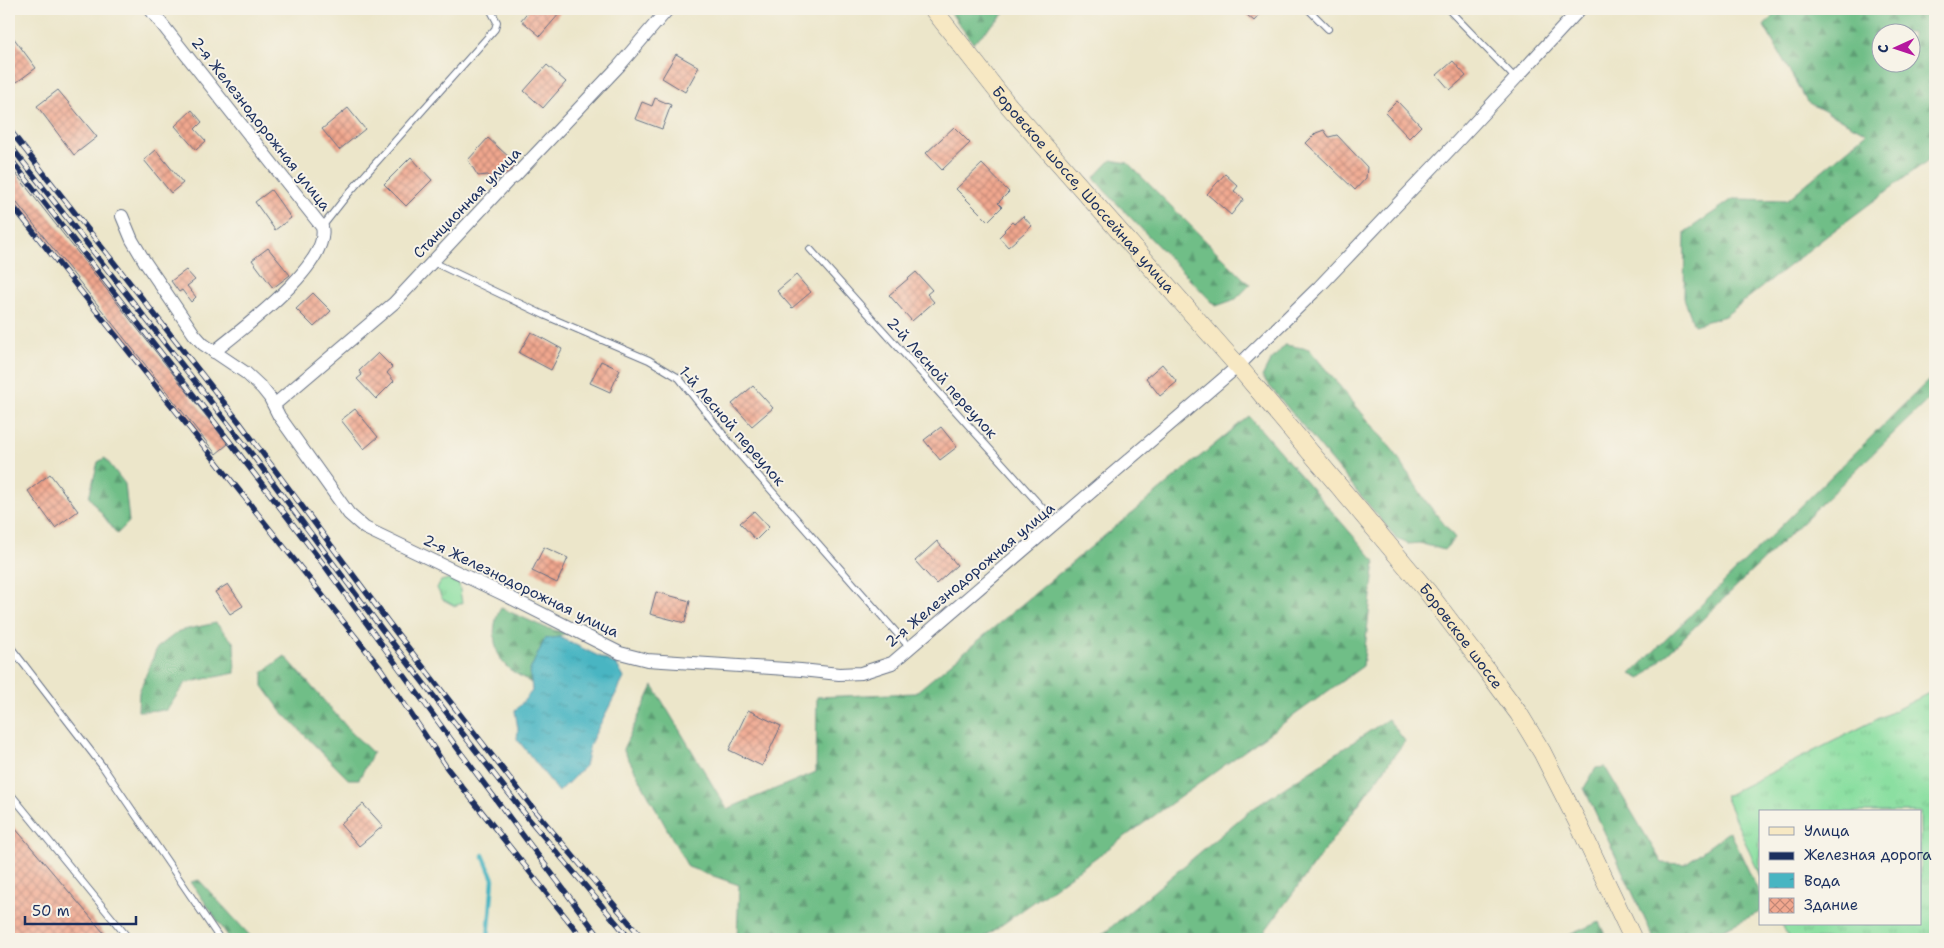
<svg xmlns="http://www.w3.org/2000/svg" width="1944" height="948" font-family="'Shantell Sans',sans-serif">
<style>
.grass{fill:url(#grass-tufts);stroke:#538780}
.forest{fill:url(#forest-firs);stroke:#467672;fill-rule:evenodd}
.water{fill:url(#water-ripples);stroke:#327290}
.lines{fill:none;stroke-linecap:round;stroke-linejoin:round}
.stream{stroke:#48b5c2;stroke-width:4.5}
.building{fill:url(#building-cross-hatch)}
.service-casing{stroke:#646f84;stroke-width:8}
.minor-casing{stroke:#646f84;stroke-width:14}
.secondary-casing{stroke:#646f84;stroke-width:19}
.service{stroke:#fff;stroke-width:6}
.minor{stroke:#fff;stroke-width:12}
.secondary{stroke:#f7e8c3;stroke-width:18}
.rail-casing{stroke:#1b2f5e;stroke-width:5.5}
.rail{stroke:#f7f3e8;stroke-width:4;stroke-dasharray:11;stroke-linecap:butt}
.labels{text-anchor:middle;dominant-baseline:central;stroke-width:4;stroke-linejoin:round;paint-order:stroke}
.street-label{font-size:15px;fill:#1b2f5e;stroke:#f7f3e8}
</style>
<defs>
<pattern id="grass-tufts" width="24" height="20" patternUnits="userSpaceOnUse" patternTransform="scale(1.25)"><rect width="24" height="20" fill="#8bdfa1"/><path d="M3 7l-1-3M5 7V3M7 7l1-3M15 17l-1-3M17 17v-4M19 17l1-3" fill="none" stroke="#77c08d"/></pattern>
<pattern id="forest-firs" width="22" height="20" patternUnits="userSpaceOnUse" patternTransform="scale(1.25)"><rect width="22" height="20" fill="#70be87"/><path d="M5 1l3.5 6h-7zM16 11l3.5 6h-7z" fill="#5b9b72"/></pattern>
<pattern id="water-ripples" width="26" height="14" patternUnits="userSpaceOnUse" patternTransform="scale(1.25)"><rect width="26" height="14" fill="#48b5c2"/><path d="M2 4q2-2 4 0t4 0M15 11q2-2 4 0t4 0" fill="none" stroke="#3b94a1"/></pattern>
<pattern id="building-cross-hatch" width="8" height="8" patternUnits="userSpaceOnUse" patternTransform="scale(1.25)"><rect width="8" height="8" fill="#f1a78e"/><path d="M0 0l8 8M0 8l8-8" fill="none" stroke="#c28877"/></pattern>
</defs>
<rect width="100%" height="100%" fill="#f7f3e8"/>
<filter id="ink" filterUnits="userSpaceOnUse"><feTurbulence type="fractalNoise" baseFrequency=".02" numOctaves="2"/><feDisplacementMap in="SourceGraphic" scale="10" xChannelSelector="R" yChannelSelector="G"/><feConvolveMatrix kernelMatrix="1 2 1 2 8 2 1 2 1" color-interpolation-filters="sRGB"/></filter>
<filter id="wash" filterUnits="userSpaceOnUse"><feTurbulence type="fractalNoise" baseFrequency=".0096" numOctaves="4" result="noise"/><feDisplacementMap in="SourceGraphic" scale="20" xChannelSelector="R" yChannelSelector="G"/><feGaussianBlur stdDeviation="1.12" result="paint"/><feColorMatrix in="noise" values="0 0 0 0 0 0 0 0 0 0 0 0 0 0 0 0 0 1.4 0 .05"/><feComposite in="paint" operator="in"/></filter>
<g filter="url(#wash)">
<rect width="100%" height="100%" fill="#ece6ca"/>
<!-- grass -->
<g class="grass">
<path d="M449,579L459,584L462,603L455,606L442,599L437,588L441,581Z"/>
<path d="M1935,690V939H1789L1782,924H1920V812H1760V876L1725,796Z"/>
</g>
<!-- forest -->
<g class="forest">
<path d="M948,9H1009L973,43Z"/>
<path d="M1779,9H1935V155L1828,235L1725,316L1694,325L1684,298L1685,232L1733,199L1787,200L1867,133L1807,102L1764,26ZM1912,32V62H1882V32Z"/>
<path d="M1111,160L1128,163L1250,285L1236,299L1216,306L1105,191L1094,178Z"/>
<path d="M1285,345L1309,349L1395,453L1425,500L1455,538L1444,550L1419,543L1408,544L1397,539L1262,377L1269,363Z"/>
<path d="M1935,374V393L1641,679L1631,674Z"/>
<path d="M1249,416L1375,561L1363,666L982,939H737L739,885L688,867L623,749L653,686L727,809L816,772L817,697L915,693Z"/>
<path d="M105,458L125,484L129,522L117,534L89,497L98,462Z"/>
<path d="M501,608L546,628L566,633L559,637L545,639L530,670L531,683C523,677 511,672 505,665C492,650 491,623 501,608Z"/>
<path d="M216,623L234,643L235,673L185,683L167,710L138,711L139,692L157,648L179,631Z"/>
<path d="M285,656L352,733L373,753L359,779H348L282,712L263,686V672Z"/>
<path d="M1388,719L1405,741L1259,939H1097L1248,812Z"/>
<path d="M1605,767L1662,863L1685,864L1730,831L1760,895V912L1702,939H1654L1584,788L1596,768Z"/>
<path d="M199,880L253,939H230L191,882Z"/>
<path d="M1599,922L1607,939H1560Z"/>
</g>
<!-- water -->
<path class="water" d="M559,637L617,665L624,678L590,744L585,766L559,792L517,739L518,729L515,711L532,691L530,670L545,639Z"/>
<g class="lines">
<!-- stream -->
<path class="stream" d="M483,855L493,879L488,939"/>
</g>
<g id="blocks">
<!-- building -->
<g class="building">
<path d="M530,9H555L560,13L540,36L521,20Z"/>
<path d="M1240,9H1265L1254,21Z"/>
<path d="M10,33L36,68L17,82L9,70Z"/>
<path d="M676,54L699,67L685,92L662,78Z"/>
<path d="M1453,61L1466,76L1450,90L1437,75Z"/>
<path d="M547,65L566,82L543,108L524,91Z"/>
<path d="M58,90L97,137L74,155L37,106Z"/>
<path d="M655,98L671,105L662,129L635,119L642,102L652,106Z"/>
<path d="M1397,101L1421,126L1409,138L1385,113Z"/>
<path d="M348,108L365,129L339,150L322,129Z"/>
<path d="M192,110L202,122L195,129L206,141L196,150L175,126Z"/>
<path d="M954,127L970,143L942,170L926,153Z"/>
<path d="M1324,130L1329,137L1337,135L1367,167L1366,178L1355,190L1306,143L1316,133Z"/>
<path d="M488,138L520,167L509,180L503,174L496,182L488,175L478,176L468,160Z"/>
<path d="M156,150L183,183L171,193L144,160Z"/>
<path d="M411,157L432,180L406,206L384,184Z"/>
<path d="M982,164L1009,192L998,203L1002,207L988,221L956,189Z"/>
<path d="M9,165L228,444L216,454L9,193Z"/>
<path d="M1225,174L1238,186L1234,191L1244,199L1231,215L1207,194Z"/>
<path d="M271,190L291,218L275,230L255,202Z"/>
<path d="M1023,216L1032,226L1008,247L999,237L1005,231L1004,230L1012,222L1014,224Z"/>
<path d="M268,248L290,275L273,288L252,260Z"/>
<path d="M186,270L195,280L187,286L196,297L191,302L182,290L179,292L171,281Z"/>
<path d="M916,272L932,290L927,294L934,302L912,321L889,295Z"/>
<path d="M796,275L811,292L792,308L777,291Z"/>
<path d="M313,293L331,311L314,327L296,309Z"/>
<path d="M531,332L562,349L551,370L519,353Z"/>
<path d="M378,353L392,367L387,373L394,381L376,399L357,379L362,375L359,371Z"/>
<path d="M601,361L620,370L610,392L590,383Z"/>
<path d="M1162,364L1177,382L1160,396L1146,378Z"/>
<path d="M753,386L773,408L752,426L732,404Z"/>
<path d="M355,409L378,437L364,449L341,420Z"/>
<path d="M941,427L957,447L940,460L924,440Z"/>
<path d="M50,474L78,511L55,528L28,491Z"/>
<path d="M754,511L769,527L756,540L740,523Z"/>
<path d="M937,541L957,565L936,584L915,561Z"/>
<path d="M544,547L568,558L557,583L532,571Z"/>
<path d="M228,584L243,606L230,614L215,592Z"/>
<path d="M656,592L690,601L685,623L650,614Z"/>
<path d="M748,710L781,726L762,766L729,750Z"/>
<path d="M363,804L383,826L359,846L340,824Z"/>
<path d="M9,821L109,939H9Z"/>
</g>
</g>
</g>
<g filter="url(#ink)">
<use href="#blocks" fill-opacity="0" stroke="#646f84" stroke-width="1"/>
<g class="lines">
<!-- service casing -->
<g class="service-casing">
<g id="service">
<path d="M1308,9L1328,29"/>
<path d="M1448,9L1515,78"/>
<path d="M322,227L348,194L495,29L497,22L490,9"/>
<path d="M810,249L1056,523"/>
<path d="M433,262L544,315L649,360L679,378L734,448L910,648"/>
<path d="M9,645L103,767L220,939"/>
<path d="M9,792L129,939"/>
</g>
</g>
<!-- minor casing -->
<g class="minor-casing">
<g id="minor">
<path d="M150,9L322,227C331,265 240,330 214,352"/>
<path d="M122,216L132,240L145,262L194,334L203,344L246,373L262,388L270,398L279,416L349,514L365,528L503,594L620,653L647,660L801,670L839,674L861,673L892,663L1238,366L1319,287L1454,145L1580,9"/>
<path d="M274,405L394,303L509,180L515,176L619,66L668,9"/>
</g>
</g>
<!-- secondary casing -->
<g class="secondary-casing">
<g id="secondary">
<path id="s1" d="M933,9L1009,106L1238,366L1427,591L1471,649L1519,714L1542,752L1578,823L1633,939"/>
</g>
</g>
<!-- service -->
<use href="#service" class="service"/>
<!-- minor -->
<use href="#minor" class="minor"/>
<!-- secondary -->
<use href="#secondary" class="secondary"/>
<!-- rail casing -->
<g class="rail-casing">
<g id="rail">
<path d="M9,129L240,423L389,623L536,812L643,939"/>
<path d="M9,144L251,453L381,628L528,818L630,939"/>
<path d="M9,157L230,442L324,565L458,749L601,939"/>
<path d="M9,201L381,669L447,768L583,939"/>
</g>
</g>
<!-- rail -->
<use href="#rail" class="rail"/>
</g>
</g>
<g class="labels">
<!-- street labels -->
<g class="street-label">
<text transform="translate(261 124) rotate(52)">2-я Железнодорожная улица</text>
<text stroke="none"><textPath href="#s1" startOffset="235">Боровское шоссе, Шоссейная улица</textPath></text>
<text transform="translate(467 203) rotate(-46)">Станционная улица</text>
<text transform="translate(942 378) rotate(48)">2-й Лесной переулок</text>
<text transform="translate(732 426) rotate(49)">1-й Лесной переулок</text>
<text transform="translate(970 575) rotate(-40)">2-я Железнодорожная улица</text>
<text transform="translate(521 586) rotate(26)">2-я Железнодорожная улица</text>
<text stroke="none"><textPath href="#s1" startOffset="820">Боровское шоссе</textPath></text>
</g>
</g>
<!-- margin -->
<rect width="1944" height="948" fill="none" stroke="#f7f3e8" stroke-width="30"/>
<!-- legend -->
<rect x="1759" y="810" width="162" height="115" fill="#f7f3e8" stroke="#9fa5b1"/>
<rect x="1769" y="827" width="25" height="8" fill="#f7e8c3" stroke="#9fa5b1"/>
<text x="1804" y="836" font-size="15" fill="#1b2f5e">Улица</text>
<rect x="1769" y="852" width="25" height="8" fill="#1b2f5e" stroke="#9fa5b1"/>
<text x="1804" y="860" font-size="15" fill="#1b2f5e">Железная дорога</text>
<rect x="1769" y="873" width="25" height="15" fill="url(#water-ripples)" stroke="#9fa5b1"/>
<text x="1804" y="886" font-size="15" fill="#1b2f5e">Вода</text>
<rect x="1769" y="898" width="25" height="15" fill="url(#building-cross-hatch)" stroke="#9fa5b1"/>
<text x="1804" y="910" font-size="15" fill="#1b2f5e">Здание</text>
<!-- north arrow -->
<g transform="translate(1896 48) rotate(267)"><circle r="24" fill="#f7f3e8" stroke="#9fa5b1"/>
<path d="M0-4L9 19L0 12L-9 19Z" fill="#b5179e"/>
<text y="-8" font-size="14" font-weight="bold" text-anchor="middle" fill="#1b2f5e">С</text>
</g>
<!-- scale -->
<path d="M25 916v8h111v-8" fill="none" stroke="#1b2f5e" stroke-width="2.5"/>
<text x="32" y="916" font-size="15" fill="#1b2f5e" stroke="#f7f3e8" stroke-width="4" paint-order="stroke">50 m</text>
</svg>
